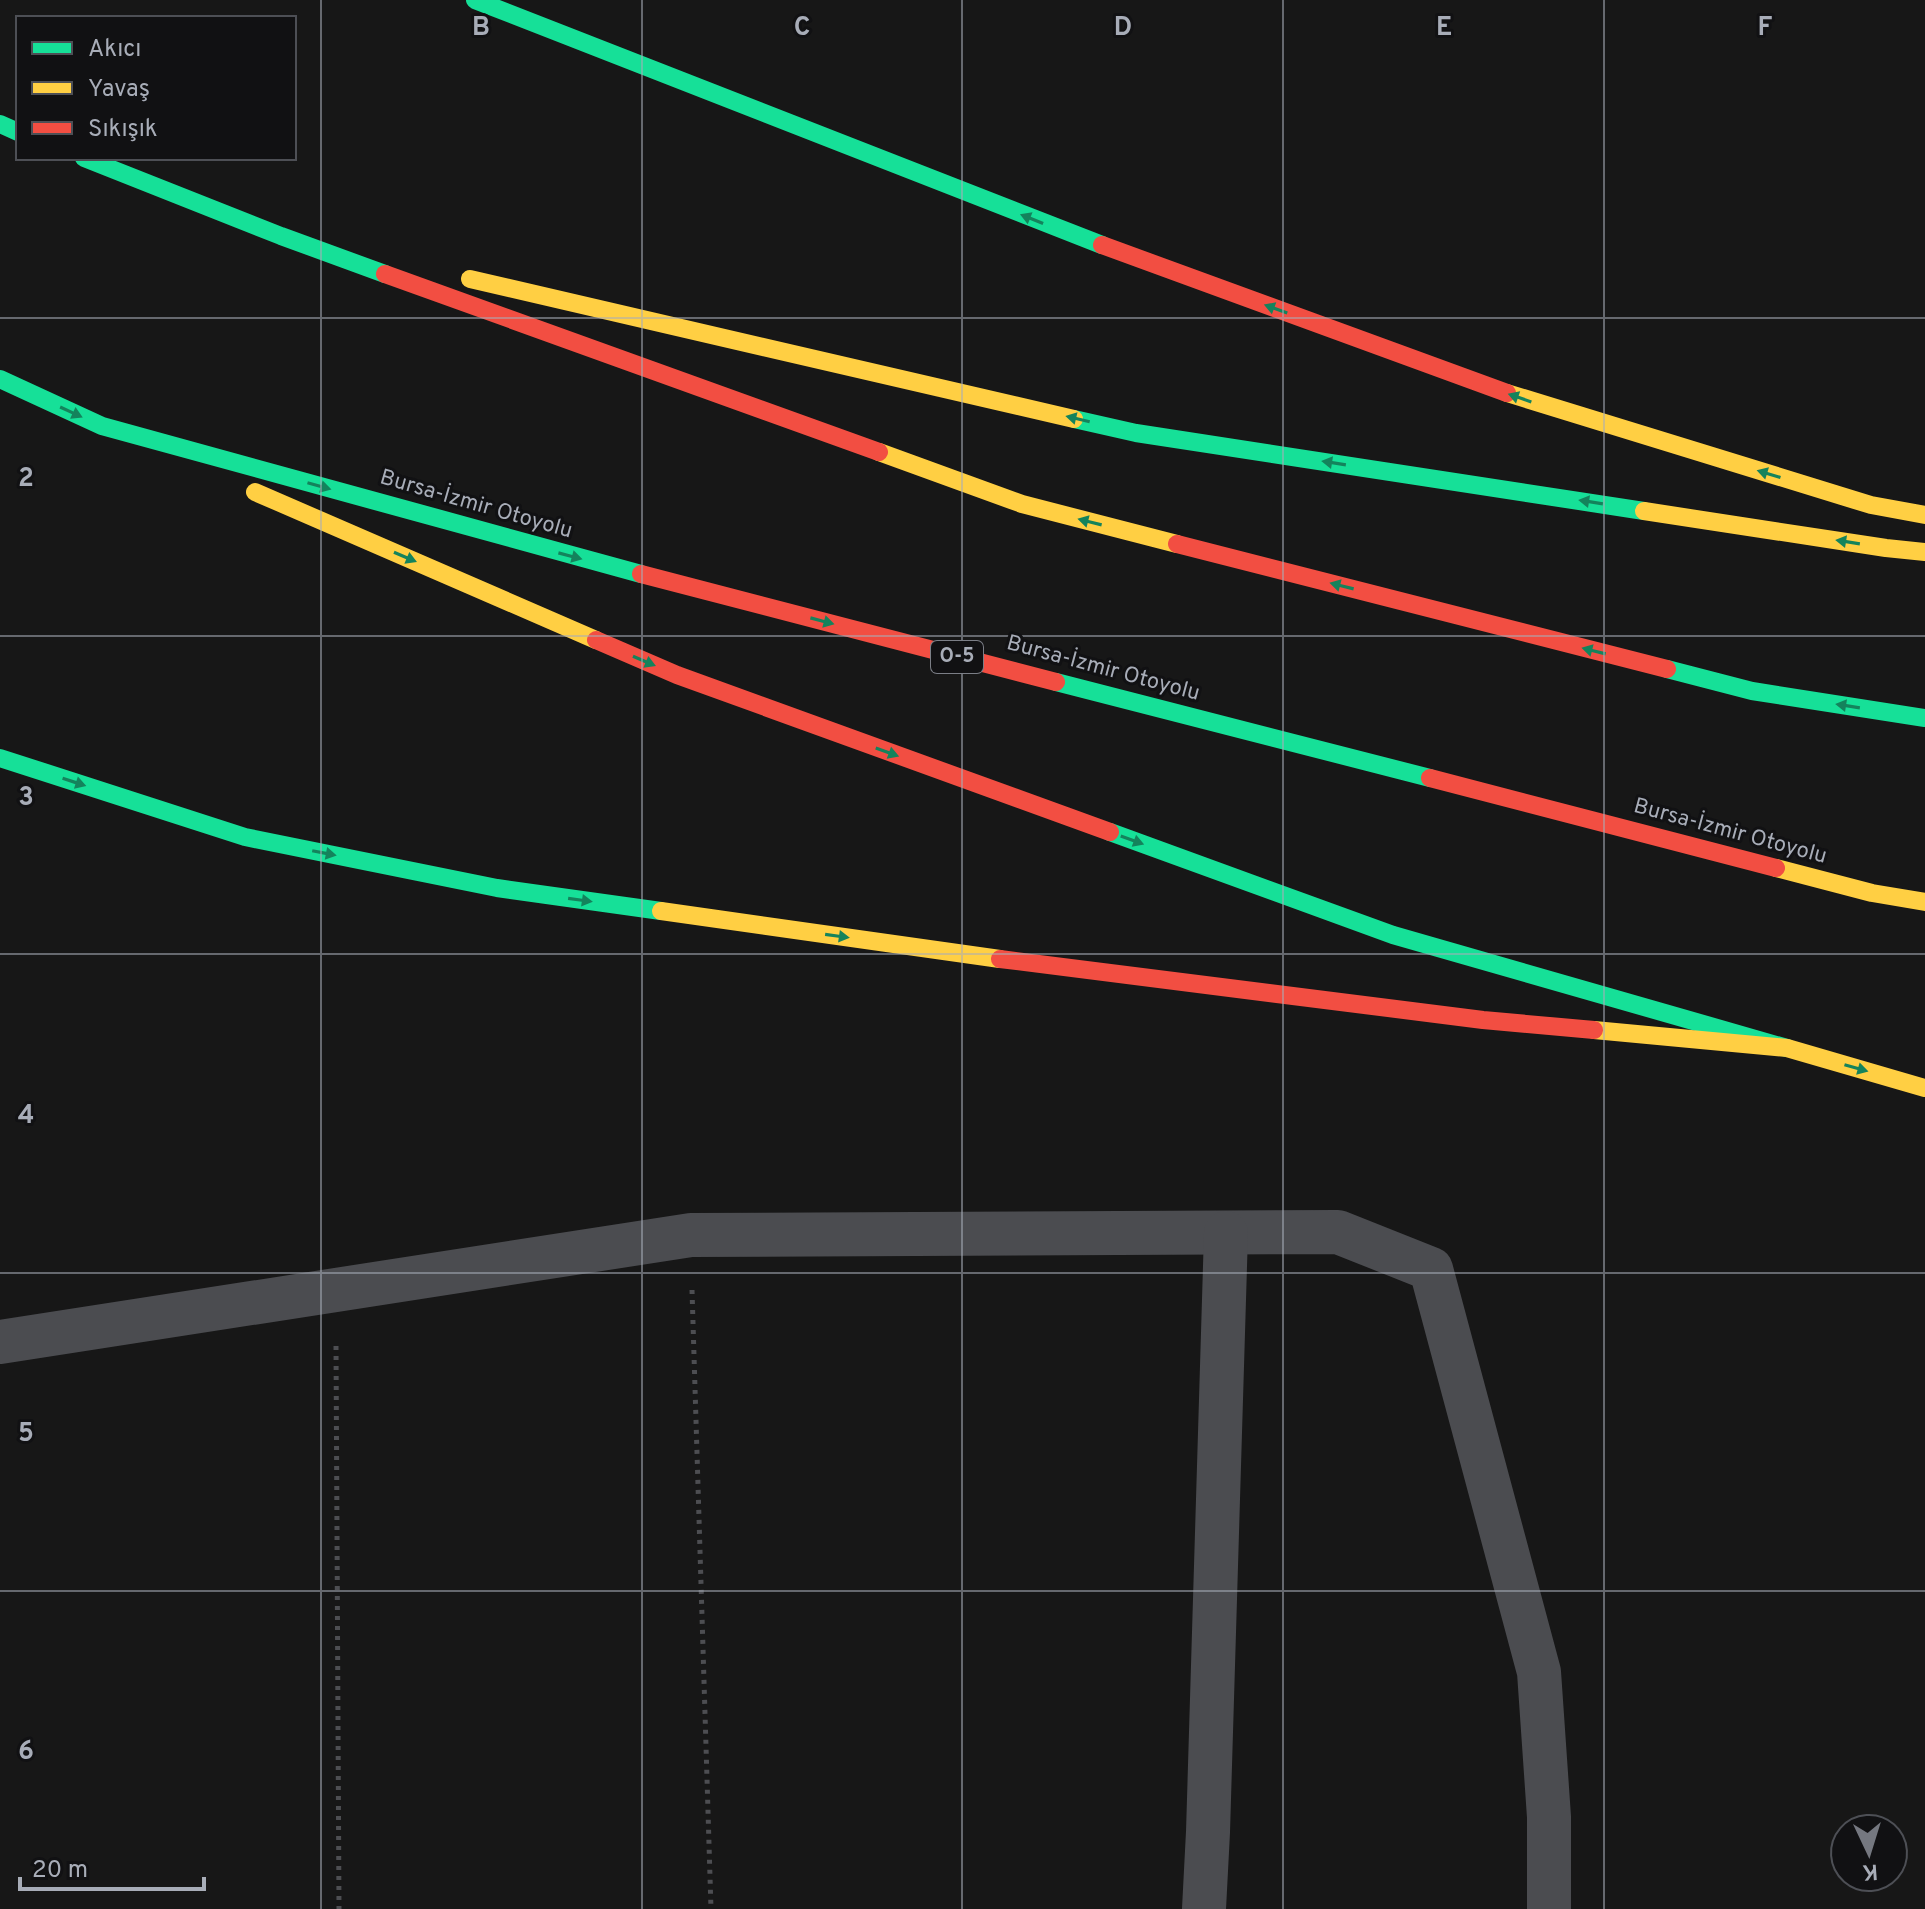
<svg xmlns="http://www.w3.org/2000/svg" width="1925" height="1909" font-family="Overpass,sans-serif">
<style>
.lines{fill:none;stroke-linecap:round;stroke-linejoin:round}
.path{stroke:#4d4e52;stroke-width:5;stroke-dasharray:4 6;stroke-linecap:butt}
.street{stroke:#4b4c50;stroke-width:44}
.fast{stroke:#16e098;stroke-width:18}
.slow{stroke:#ffcf43;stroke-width:18}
.jam{stroke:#f24e42;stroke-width:18}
.oneway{fill:#14835c}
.grid{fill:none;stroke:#a8adb8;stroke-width:2;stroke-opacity:0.55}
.labels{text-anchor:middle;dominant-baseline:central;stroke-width:6;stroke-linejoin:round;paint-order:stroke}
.shield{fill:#111113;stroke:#7b7e86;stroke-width:2}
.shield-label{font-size:20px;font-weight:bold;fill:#a8adb8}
.street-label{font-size:22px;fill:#a8adb8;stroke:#111113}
.grid-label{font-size:26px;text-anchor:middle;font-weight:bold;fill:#a8adb8;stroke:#111113;stroke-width:6;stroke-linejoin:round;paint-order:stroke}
</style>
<rect width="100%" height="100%" fill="#171717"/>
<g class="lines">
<!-- path -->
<g class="path">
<path d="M692,1290L711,1909"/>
<path d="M336,1346L339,1909"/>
</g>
<!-- street -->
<g class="street">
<path d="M0,1342L691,1235L1338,1232L1431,1269L1539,1672L1549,1817V1909"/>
<path d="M1204,1909L1208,1832L1226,1233"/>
</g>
<!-- fast -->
<g class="fast">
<path d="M475,0L1102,245"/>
<path d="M0,124L18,132"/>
<path d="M84,158L281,236L385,274"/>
<path d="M0,379L102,426L641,574"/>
<path d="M1074,419L1136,433L1644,511"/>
<path d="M1667,669L1752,691L1925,718"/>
<path d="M1056,682L1430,778"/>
<path d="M0,758L245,837L497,888L661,911"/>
<path d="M1110,832L1393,935L1787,1048"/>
</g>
<!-- slow -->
<g class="slow">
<path d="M470,279L1074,419"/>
<path d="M1507,393L1871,505L1925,515"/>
<path d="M879,452L1022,504L1177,544"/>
<path d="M255,492L596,640"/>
<path d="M1644,511L1886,548L1925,552"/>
<path d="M1776,868L1872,893L1925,902"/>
<path d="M661,911L1000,959"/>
<path d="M1594,1030L1787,1048L1925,1088"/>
</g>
<!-- jam -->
<g class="jam">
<path d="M1102,245L1507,393"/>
<path d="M385,274L879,452"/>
<path d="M1177,544L1667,669"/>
<path d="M641,574L1056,682"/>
<path d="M596,640L677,675L1110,832"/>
<path d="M1430,778L1776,868"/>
<path d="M1000,959L1483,1020L1594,1030"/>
</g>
</g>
<!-- one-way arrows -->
<defs><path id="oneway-solid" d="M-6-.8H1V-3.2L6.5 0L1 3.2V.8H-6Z" transform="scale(2)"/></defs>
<g class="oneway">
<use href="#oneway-solid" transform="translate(1032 219) rotate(-158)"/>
<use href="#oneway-solid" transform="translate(1276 309) rotate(-160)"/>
<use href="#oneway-solid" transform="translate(1520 398) rotate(-161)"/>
<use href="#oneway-solid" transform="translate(71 412) rotate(25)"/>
<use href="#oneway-solid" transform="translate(1078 419) rotate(-167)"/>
<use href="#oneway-solid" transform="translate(1334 463) rotate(-171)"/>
<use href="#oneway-solid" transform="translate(1769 474) rotate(-163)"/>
<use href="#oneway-solid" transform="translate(319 486) rotate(16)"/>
<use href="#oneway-solid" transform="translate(1591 502) rotate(-171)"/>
<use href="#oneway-solid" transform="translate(1090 522) rotate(-166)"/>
<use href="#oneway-solid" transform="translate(1848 542) rotate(-171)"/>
<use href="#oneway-solid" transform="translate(570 556) rotate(15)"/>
<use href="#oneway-solid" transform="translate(405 557) rotate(23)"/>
<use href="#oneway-solid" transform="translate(1342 586) rotate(-166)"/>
<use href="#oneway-solid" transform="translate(822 621) rotate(15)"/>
<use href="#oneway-solid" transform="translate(1594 651) rotate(-166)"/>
<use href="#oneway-solid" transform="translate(644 661) rotate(23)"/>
<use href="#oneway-solid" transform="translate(1848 706) rotate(-171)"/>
<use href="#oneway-solid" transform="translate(887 752) rotate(20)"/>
<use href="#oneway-solid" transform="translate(74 782) rotate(18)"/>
<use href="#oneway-solid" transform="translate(1132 840) rotate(20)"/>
<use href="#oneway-solid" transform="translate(324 853) rotate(11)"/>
<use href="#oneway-solid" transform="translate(580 900) rotate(8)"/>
<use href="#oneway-solid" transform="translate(837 936) rotate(8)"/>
<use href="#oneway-solid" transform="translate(1856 1068) rotate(16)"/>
</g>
<!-- grid -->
<path class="grid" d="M321,0V1909M642,0V1909M962,0V1909M1283,0V1909M1604,0V1909M0,318H1925M0,636H1925M0,954H1925M0,1273H1925M0,1591H1925"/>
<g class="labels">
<!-- shield labels -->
<rect class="shield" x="931" y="641" width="52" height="32" rx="6"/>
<g class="shield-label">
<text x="957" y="657">O-5</text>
</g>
<!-- street labels -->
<g class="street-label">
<text transform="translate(476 505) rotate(16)">Bursa-İzmir Otoyolu</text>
<text transform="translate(1103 669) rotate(15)">Bursa-İzmir Otoyolu</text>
<text transform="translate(1730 832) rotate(15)">Bursa-İzmir Otoyolu</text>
</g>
</g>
<g class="grid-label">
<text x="481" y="35">B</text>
<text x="802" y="35">C</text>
<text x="1123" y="35">D</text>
<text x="1444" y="35">E</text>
<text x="1765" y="35">F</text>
<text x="26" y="486">2</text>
<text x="26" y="805">3</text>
<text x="26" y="1123">4</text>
<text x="26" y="1441">5</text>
<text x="26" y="1759">6</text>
</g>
<!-- legend -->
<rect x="16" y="16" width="280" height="144" fill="#111113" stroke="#4d4f55" stroke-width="2"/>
<rect x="32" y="42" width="40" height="12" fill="#16e098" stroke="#4d4f55" stroke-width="2"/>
<text x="88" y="56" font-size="24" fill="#a8adb8">Akıcı</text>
<rect x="32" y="82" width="40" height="12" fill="#ffcf43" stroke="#4d4f55" stroke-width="2"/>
<text x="88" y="96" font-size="24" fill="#a8adb8">Yavaş</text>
<rect x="32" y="122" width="40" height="12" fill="#f24e42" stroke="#4d4f55" stroke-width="2"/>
<text x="88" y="136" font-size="24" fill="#a8adb8">Sıkışık</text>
<!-- north arrow -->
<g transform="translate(1869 1853) rotate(176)"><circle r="38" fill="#111113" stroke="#4d4f55" stroke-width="2"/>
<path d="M0-6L14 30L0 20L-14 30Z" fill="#757880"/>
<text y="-12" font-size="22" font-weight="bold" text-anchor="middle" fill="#a8adb8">K</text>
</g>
<!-- scale -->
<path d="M20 1877v12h184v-12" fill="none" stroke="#a8adb8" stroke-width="4"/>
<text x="32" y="1877" font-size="24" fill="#a8adb8" stroke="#111113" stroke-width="6" paint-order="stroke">20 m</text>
</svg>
